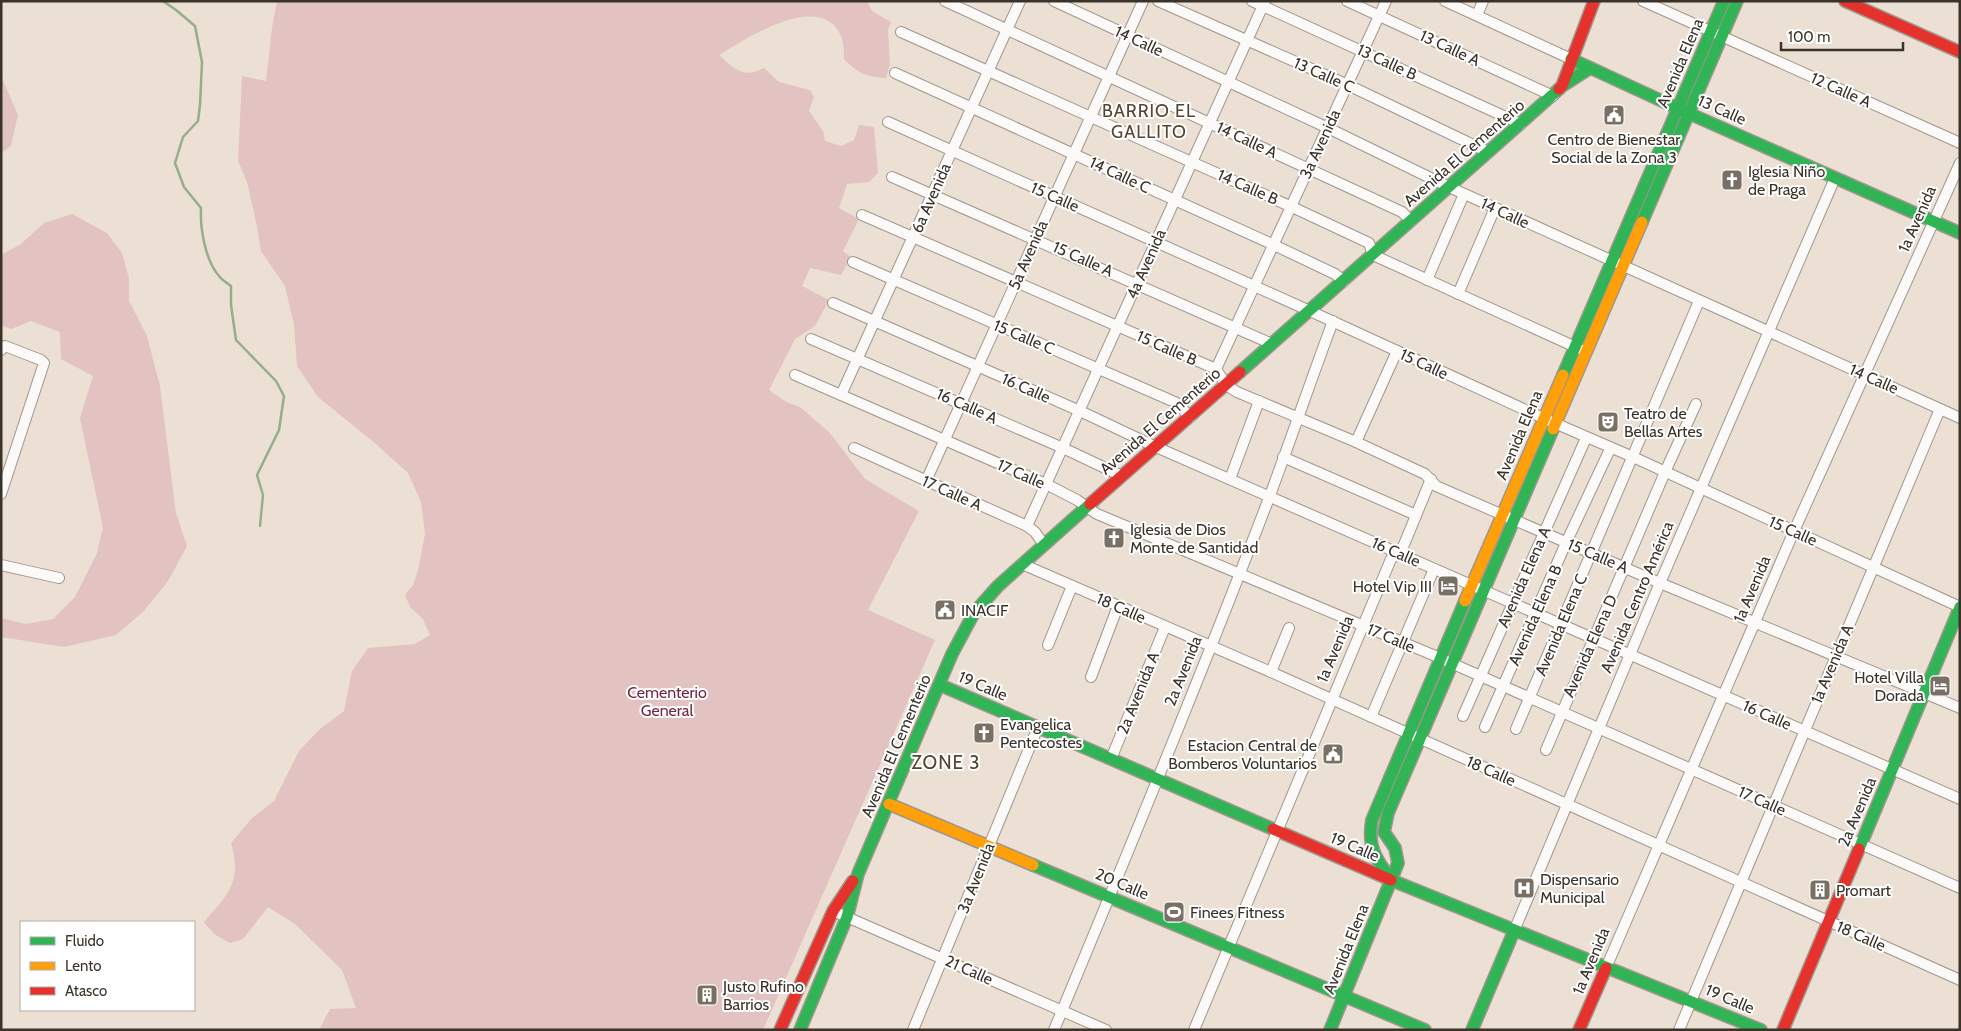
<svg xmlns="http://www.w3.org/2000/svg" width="1961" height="1031" font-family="Cabin,sans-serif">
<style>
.green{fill:#e2c3c2}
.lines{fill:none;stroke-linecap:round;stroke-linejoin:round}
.stream{stroke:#95ae8a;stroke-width:2.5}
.street-casing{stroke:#9f968c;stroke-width:12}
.fast-casing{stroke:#9f968c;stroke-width:14}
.slow-casing{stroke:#9f968c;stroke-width:14}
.jam-casing{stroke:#9f968c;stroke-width:14}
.street{stroke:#fcfaf8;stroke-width:10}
.fast{stroke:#30b455;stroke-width:11}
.slow{stroke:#ff9f0a;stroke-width:11}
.jam{stroke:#e5322d;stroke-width:11}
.labels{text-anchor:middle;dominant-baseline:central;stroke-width:4;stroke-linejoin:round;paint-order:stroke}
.street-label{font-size:16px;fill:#3b332a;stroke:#fff}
.poi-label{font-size:16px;fill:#3b332a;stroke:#fff;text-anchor:start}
.park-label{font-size:16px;fill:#76273e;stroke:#fff}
.neighbourhood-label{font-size:18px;letter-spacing:1px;fill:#554531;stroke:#fff}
.quarter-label{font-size:19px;letter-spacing:1px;fill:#554531;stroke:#fff}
</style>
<rect width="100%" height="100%" fill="#ebe0d3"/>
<!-- green -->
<g class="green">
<path d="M277,1H867L872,11L891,22L888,30L890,64L886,78C867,77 857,73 844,59C844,44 843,35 833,24C805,0 745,39 719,55C734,69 744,79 764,68L779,82L810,90L814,97L809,111L823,131L825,141L841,146L854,140L859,125L874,127L878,173L869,182L847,184L839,208L859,219L843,251L851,257L841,275L810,268L802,286L829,300L815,326L795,339L769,390L786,402L800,407L830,433L865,479L919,511L868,610L935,640L763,1030H319L330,1009L356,1008L342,970L295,924L268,907L243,939L230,943L214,934L204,922C229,893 242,882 231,843L252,818L274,801L299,751L320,729L344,711L352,671L368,648L415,644L430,635L423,619L410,607L405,595L413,585L418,571L425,534L421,502L408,473L376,444L318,397L297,366L294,325L285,286L261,251L257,226L247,182L238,161L242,76L266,81L272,28Z"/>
<path d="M1,76L18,115L11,146L1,153Z"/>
<path d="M72,214L107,233L122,253L129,279V301L147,336L160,386L176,513L187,546L168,581L143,612L116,635L64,647L1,637V618L26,624L53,619L75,597L97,553L103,528L80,418L93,376L61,359L60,332L31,321L11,329L1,325V255L21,244L44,223Z"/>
</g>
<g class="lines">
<!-- stream -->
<path class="stream" d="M163,1L176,10L195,26L202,62L200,105L198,121L183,137L175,163L184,187L201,208C200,228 205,260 219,276C222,280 227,283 231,286V305L236,340L276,381L284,396L279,430L257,475L263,495L260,526"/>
<!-- street casing -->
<g class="street-casing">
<g id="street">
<path d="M945,1L1402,212L1411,221"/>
<path d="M1054,1L1328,128L1449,187L1960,418"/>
<path d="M1158,1L1348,85L1488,152"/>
<path d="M1252,1L1521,124"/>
<path d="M1347,1L1553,96"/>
<path d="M1445,1L1571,59"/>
<path d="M1643,1L1960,143"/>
<path d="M1477,15L1483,1"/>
<path d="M901,32L1292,207L1369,243L1373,255L1580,349"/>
<path d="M895,73L1274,245L1335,274L1344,281"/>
<path d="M888,122L1310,311L1543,418L1633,457L1960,607"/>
<path d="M892,177L1272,344"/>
<path d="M862,215L1216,369L1226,385L1237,392L1356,442L1425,474L1436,486L1660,583L1960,708"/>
<path d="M853,262L1177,403L1190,417"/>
<path d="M1427,280L1464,194"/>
<path d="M1458,294L1495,208"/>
<path d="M833,303L1080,411L1156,447L1960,799"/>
<path d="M811,339L1063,448L1122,476"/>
<path d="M1,350L5,346L41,360L44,363L1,494"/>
<path d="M1216,369L1386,1"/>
<path d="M795,375L1046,484L1077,500L1097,514L1433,655L1960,888"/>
<path d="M841,395L1020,1"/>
<path d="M1356,442L1397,351"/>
<path d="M854,448L1027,526L1035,532L1044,545"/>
<path d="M1283,457L1416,515"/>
<path d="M1230,479L1259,401"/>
<path d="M926,481L1143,1"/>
<path d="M1027,526L1265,1"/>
<path d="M1022,564L1271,672L1960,980"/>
<path d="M1,565L59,578"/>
<path d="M1048,645L1072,586"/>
<path d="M1271,672L1289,628"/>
<path d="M1091,677L1118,606"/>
<path d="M1463,716L1586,438"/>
<path d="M1371,717L1434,569"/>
<path d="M1485,727L1566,543L1610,449"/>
<path d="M1516,729L1699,301"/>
<path d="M1546,750L1665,472L1696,404"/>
<path d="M1111,759L1165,627"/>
<path d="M833,911L1106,1030"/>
<path d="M1514,931L1660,583L1835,178"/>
<path d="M1606,968L1794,531L1960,163"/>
<path d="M913,1030L1038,727"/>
<path d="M1054,1030C1128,853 1201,676 1269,498C1291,439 1311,380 1333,321"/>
<path d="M1194,1030L1391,559L1403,547L1431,479"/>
<path d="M1679,1030L1940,409"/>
</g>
</g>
<!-- fast casing -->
<g class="fast-casing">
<g id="fast">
<path d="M1571,59L1688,113L1960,233"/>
<path d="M1562,86L1590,68"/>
<path d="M1642,222L1737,1"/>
<path d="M1240,372L1559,89"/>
<path d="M1563,375L1724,1"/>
<path d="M940,685L1273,829"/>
<path d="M1859,849L1960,607"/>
<path d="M1033,865L1425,1030"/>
<path d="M1391,880C1376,859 1367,847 1372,820L1465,601"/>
<path d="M1391,880L1761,1030"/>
<path d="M800,1030L847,917L858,874L952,654L974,613L998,586L1090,504"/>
<path d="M1330,1030L1398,863L1395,848L1384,832L1388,813L1553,429"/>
<path d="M1472,1030L1514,931"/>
</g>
</g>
<!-- slow casing -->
<g class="slow-casing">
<g id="slow">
<path d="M1553,429L1642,222"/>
<path d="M1465,601L1563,375"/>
<path d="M889,804L1033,865"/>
</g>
</g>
<!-- jam casing -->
<g class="jam-casing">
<g id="jam">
<path d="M1845,1L1960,52"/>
<path d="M1559,89L1562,86L1594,1"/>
<path d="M1090,504L1240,372"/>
<path d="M1273,829L1391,880"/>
<path d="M780,1030L833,911L853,881"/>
<path d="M1579,1030L1606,968"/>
<path d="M1783,1030L1859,849"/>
</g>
</g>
<!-- street -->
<use href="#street" class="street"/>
<!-- fast -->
<use href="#fast" class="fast"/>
<!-- slow -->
<use href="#slow" class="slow"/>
<!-- jam -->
<use href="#jam" class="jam"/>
</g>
<!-- icons -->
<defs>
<g id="civic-square" transform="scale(1.125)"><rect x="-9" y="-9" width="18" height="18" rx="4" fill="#797065" stroke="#fff"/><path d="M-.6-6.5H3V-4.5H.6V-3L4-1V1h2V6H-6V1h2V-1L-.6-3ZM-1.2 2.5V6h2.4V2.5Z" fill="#fff"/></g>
<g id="church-square" transform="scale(1.125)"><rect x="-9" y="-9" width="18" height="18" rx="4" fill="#797065" stroke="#fff"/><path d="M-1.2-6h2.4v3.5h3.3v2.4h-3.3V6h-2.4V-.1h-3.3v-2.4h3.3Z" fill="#fff"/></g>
<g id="theatre-square" transform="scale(1.125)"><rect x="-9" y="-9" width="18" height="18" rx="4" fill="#797065" stroke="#fff"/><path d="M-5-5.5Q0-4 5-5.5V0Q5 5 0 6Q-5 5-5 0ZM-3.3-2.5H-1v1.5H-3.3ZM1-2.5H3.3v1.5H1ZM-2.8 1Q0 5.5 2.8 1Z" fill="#fff"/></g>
<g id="hotel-square" transform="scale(1.125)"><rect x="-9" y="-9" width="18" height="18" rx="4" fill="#797065" stroke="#fff"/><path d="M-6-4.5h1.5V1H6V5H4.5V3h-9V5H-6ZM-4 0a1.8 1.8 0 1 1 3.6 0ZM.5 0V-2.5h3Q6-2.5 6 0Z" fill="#fff"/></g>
<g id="hospital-square" transform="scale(1.125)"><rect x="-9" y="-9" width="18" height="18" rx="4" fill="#797065" stroke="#fff"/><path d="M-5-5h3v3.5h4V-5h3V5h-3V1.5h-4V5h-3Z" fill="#fff"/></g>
<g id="building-square" transform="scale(1.125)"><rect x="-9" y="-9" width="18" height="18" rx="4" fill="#797065" stroke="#fff"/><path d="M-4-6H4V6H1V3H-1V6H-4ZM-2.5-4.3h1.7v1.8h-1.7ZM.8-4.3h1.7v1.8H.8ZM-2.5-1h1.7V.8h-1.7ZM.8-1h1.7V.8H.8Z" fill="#fff"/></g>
<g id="stadium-square" transform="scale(1.125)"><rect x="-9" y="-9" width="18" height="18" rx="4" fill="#797065" stroke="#fff"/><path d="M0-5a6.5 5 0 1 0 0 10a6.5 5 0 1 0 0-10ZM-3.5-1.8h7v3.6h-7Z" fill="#fff"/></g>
</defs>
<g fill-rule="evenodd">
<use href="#civic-square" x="1614" y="115"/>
<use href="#church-square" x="1732" y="180"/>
<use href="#theatre-square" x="1608" y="422"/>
<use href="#church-square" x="1114" y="538"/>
<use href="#hotel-square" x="1448" y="586"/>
<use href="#civic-square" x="945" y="610"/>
<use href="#hotel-square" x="1940" y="686"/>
<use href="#church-square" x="984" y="733"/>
<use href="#civic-square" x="1333" y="754"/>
<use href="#hospital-square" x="1524" y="888"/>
<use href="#building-square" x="1820" y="890"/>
<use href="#stadium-square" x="1174" y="912"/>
<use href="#building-square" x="707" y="995"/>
</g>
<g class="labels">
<!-- street labels -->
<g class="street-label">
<text transform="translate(1139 41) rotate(25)">14 Calle</text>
<text transform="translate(1450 48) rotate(25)">13 Calle A</text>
<text transform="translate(1387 62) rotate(25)">13 Calle B</text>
<text transform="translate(1680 63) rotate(-67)">Avenida Elena</text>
<text transform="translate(1324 75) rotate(24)">13 Calle C</text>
<text transform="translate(1841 90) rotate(24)">12 Calle A</text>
<text transform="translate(1722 110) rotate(24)">13 Calle</text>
<text transform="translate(1247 140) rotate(25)">14 Calle A</text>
<text transform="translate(1320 144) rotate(-65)">3a Avenida</text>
<text transform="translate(1464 153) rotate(-41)">Avenida El Cementerio</text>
<text transform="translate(1120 175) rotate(25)">14 Calle C</text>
<text transform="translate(1248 187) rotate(24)">14 Calle B</text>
<text transform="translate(1055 197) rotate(24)">15 Calle</text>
<text transform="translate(931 198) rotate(-66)">6a Avenida</text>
<text transform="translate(1505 213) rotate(25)">14 Calle</text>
<text transform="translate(1917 219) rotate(-66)">1a Avenida</text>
<text transform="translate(1028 255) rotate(-66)">5a Avenida</text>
<text transform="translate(1083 259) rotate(24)">15 Calle A</text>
<text transform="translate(1146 264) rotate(-66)">4a Avenida</text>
<text transform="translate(1024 337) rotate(23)">15 Calle C</text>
<text transform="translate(1167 348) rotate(24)">15 Calle B</text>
<text transform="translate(1424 364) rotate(25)">15 Calle</text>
<text transform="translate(1874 379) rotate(24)">14 Calle</text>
<text transform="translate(1026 388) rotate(24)">16 Calle</text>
<text transform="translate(967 406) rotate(24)">16 Calle A</text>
<text transform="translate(1160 421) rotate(-41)">Avenida El Cementerio</text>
<text transform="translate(1519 435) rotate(-67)">Avenida Elena</text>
<text transform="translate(1021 474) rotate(24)">17 Calle</text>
<text transform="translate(952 493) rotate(24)">17 Calle A</text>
<text transform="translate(1793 531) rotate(24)">15 Calle</text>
<text transform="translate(1396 552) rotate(24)">16 Calle</text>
<text transform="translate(1598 556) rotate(23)">15 Calle A</text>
<text transform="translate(1524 577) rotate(-66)">Avenida Elena A</text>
<text transform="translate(1752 589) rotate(-67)">1a Avenida</text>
<text transform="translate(1637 597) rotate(-67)">Avenida Centro América</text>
<text transform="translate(1121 608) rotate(24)">18 Calle</text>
<text transform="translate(1535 615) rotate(-66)">Avenida Elena B</text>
<text transform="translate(1561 625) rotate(-67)">Avenida Elena C</text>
<text transform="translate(1391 638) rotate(23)">17 Calle</text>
<text transform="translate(1590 646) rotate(-66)">Avenida Elena D</text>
<text transform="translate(1335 649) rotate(-67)">1a Avenida</text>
<text transform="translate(1832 664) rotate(-67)">1a Avenida A</text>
<text transform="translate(1183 671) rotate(-68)">2a Avenida</text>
<text transform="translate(983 686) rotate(23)">19 Calle</text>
<text transform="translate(1138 693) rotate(-68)">2a Avenida A</text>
<text transform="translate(1767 715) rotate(24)">16 Calle</text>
<text transform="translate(896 746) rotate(-67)">Avenida El Cementerio</text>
<text transform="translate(1491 771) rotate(24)">18 Calle</text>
<text transform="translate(1762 801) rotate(24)">17 Calle</text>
<text transform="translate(1857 812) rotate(-67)">2a Avenida</text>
<text transform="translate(1355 847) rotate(23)">19 Calle</text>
<text transform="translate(976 878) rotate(-68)">3a Avenida</text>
<text transform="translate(1122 884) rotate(23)">20 Calle</text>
<text transform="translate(1861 936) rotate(24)">18 Calle</text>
<text transform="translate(1346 949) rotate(-68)">Avenida Elena</text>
<text transform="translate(1591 961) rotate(-67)">1a Avenida</text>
<text transform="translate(969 970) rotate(24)">21 Calle</text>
<text transform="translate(1730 999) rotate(23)">19 Calle</text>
</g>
<!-- poi labels -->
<g class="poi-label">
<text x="1614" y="139" text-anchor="middle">Centro de Bienestar<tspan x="1614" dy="18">Social de la Zona 3</tspan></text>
<text x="1748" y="171">Iglesia Niño<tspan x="1748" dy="18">de Praga</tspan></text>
<text x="1624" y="413">Teatro de<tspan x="1624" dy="18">Bellas Artes</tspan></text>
<text x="1130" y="529">Iglesia de Dios<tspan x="1130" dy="18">Monte de Santidad</tspan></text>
<text x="1432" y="586" text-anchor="end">Hotel Vip III</text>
<text x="961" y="610">INACIF</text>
<text x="1924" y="677" text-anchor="end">Hotel Villa<tspan x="1924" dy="18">Dorada</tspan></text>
<text x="1000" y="724">Evangelica<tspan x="1000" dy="18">Pentecostes</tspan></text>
<text x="1317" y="745" text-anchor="end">Estacion Central de<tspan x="1317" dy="18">Bomberos Voluntarios</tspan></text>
<text x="1540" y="879">Dispensario<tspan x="1540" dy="18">Municipal</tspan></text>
<text x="1836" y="890">Promart</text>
<text x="1190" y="912">Finees Fitness</text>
<text x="723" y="986">Justo Rufino<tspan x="723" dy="18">Barrios</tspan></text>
</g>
<!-- park labels -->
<g class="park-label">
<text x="667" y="692">Cementerio<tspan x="667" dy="18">General</tspan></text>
</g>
<!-- neighbourhood labels -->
<g class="neighbourhood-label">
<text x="1149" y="111">BARRIO EL<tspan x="1149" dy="21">GALLITO</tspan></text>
</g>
<!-- quarter labels -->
<g class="quarter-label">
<text x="946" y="762">ZONE 3</text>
</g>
</g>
<!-- border -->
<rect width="1961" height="1031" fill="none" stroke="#3b332a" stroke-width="5"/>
<!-- legend -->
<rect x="20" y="921" width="175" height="90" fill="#ffffff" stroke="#b1adaa"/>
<rect x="30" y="937" width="25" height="8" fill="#30b455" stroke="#b1adaa"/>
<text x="65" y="946" font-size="15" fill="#3b332a">Fluido</text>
<rect x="30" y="962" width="25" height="8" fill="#ff9f0a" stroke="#b1adaa"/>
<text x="65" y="971" font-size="15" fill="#3b332a">Lento</text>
<rect x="30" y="987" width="25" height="8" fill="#e5322d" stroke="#b1adaa"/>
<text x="65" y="996" font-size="15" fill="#3b332a">Atasco</text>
<!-- scale -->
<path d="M1781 42v8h122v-8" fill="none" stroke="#3b332a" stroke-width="2.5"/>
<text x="1788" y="42" font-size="15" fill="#3b332a" stroke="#ffffff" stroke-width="4" paint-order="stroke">100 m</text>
</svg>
